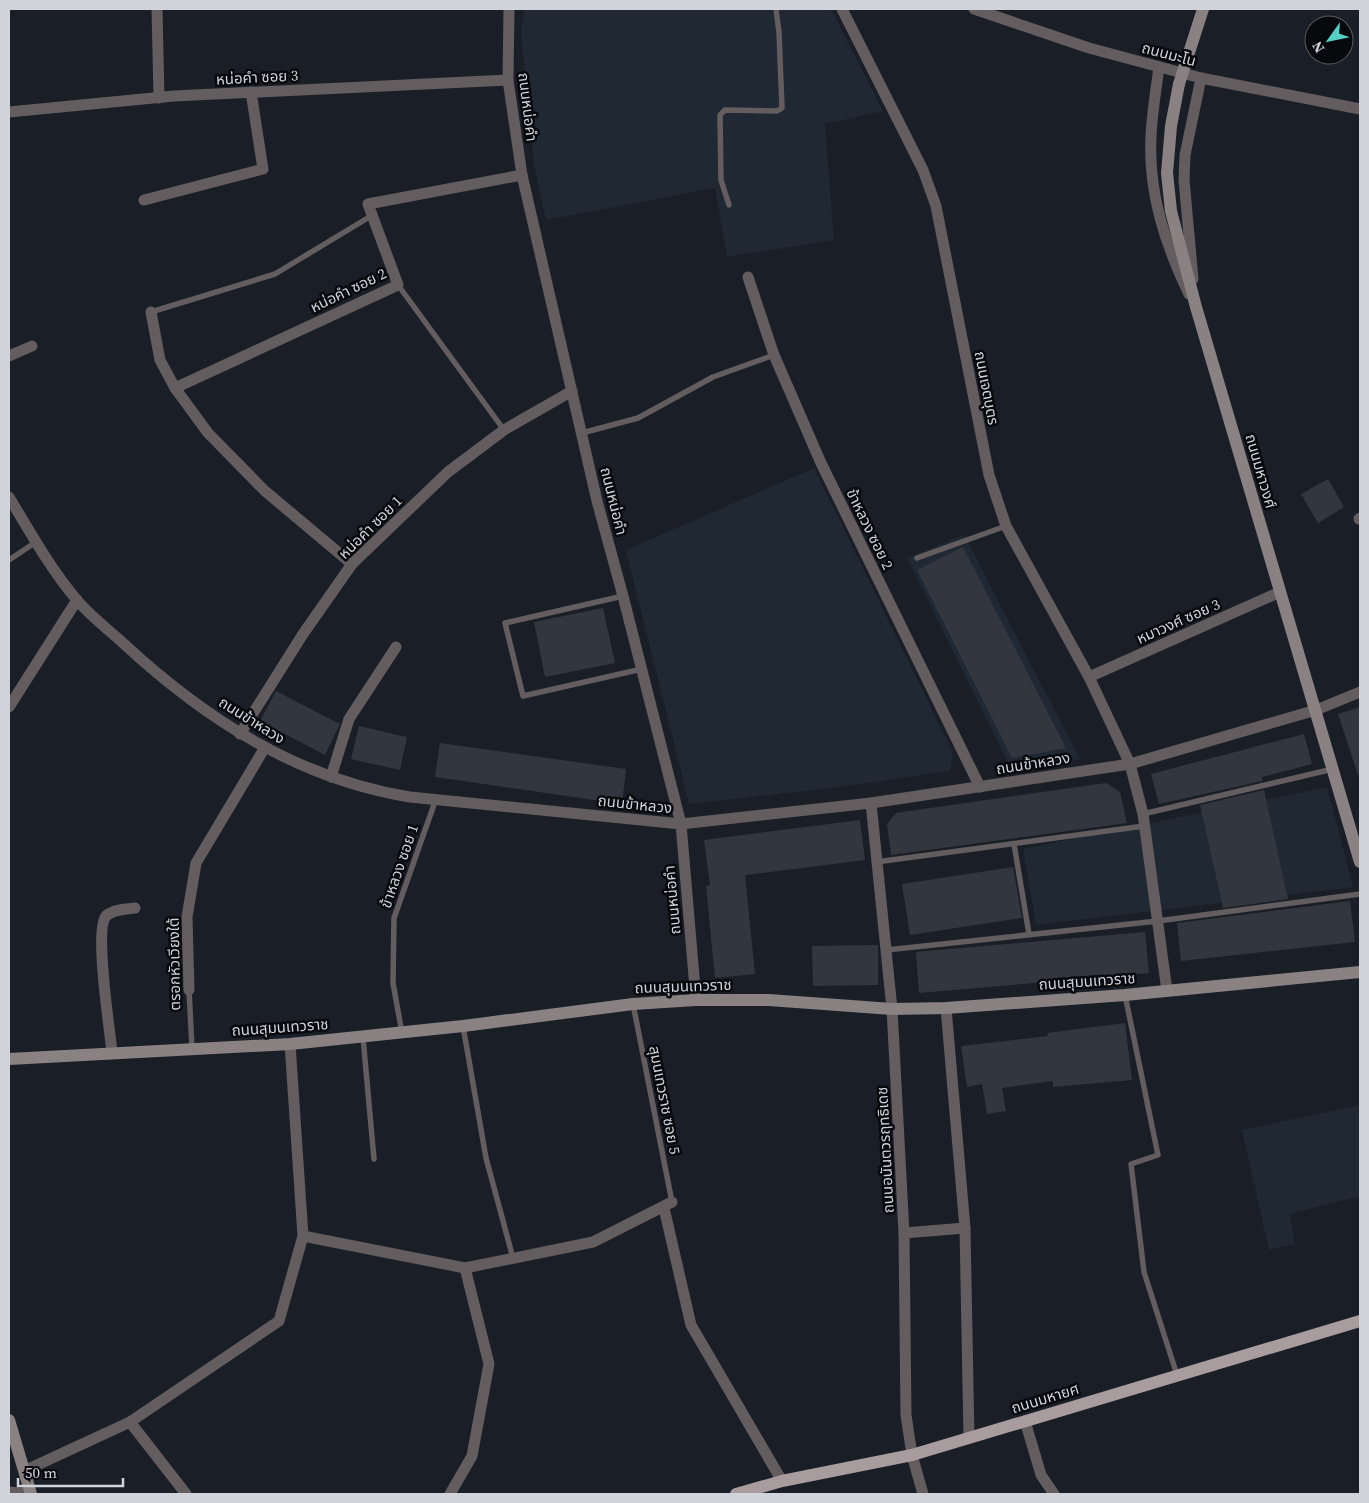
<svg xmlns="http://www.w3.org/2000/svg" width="1369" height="1503" font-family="'Source Serif 4','Noto Sans Thai',serif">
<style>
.built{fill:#202834}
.building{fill:#31363f}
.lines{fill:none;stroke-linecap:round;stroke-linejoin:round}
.lane{stroke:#635d5f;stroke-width:5.5}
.street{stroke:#635d5f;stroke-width:11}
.secondary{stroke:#8a8183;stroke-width:12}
.primary{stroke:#a99c9f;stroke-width:12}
.secondary-bridge{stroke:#8a8183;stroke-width:12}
.labels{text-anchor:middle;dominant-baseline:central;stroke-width:5;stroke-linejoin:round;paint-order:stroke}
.street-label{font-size:15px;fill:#d0d3d9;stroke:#07090d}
</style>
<rect width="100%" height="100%" fill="#1a1f27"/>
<!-- built -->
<g class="built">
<path d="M524,9H831L883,111L825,124L834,240L727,257L715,188L546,220L534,165L521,33Z"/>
<path d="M814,468L953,753L950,771L840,787L689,804L626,550Z"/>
<path d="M964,535L1080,759L1013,772L907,558Z"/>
<path d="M1327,787L1353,887L1036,925L1023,849Z"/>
<path d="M1360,1105V1196L1290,1214L1295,1244L1269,1250L1242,1130Z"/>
</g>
<!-- building -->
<g class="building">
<path d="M1328,479L1344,507L1318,523L1301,494Z"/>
<path d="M963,547L1066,748L1012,758L917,570Z"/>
<path d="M603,608L615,663L545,677L534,622Z"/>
<path d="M276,691L340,724L325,755L260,721Z"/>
<path d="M1360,707V775H1358L1338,714Z"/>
<path d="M359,726L407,737L400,770L351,759Z"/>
<path d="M1304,734L1312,764L1262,777V781L1159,804L1151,774Z"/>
<path d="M440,743L626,769L622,804L435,777Z"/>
<path d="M1106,783L1120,792L1127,823L891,855L887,824L896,813Z"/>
<path d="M1264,790L1288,899L1223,908L1200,805Z"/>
<path d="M860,820L865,860L745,875L755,974L715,978L706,886L710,885L704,840Z"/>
<path d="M1013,867L1022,918L910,935L902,884Z"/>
<path d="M1350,901L1355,942L1181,961L1177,923Z"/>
<path d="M1145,932L1149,973L919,993L916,952Z"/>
<path d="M878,945V985L813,986L812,946Z"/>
<path d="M1125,1023L1132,1080L1053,1087V1081L1002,1088L1006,1111L987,1114L982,1084L967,1087L961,1046L1048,1036L1047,1033Z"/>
</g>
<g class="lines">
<!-- lane -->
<g class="lane">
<path d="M729,205L721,180L720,115L725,110L777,111L782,108L779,32L776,9"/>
<path d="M398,285L504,430"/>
<path d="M151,312L275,274L371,216"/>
<path d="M582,433L638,418L713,377L774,355"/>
<path d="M917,558L1006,526"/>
<path d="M9,560L36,542"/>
<path d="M623,596L505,623L523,696L642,669"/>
<path d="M1143,814L1333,769"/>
<path d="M1014,844L1029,934"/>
<path d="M876,862L1144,826"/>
<path d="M886,950L1158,921L1360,894"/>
<path d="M189,990L192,1048"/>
<path d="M1125,995L1158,1155L1131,1164L1144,1272L1177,1375"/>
<path d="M633,1004L672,1202"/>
<path d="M463,1026L486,1158L513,1258"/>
<path d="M402,1033L393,983L394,918L436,799"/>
<path d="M363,1037L374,1159"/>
</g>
<!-- street -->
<g class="street">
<path d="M157,9L159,98"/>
<path d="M509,9L508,80L522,175L597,501L623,596L681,824L696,1000"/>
<path d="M842,9L923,170L936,206L989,475L1006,526L1089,677L1130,764L1143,814L1167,991"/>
<path d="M974,9L1089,48L1201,78L1360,109"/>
<path d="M1159,67C1156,90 1152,113 1151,136C1148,192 1165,244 1189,294"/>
<path d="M9,112L174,96L508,80"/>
<path d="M144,200L263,169L251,92"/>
<path d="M748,277L774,355L821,463L980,787"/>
<path d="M1193,279L1184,180L1185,155L1201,78"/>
<path d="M151,312L160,360L175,388L208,433L265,491L352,564"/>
<path d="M9,356L32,346"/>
<path d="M175,388L398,285L368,204L522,175"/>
<path d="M9,497C30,532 50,568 76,599C89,615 108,629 123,643C205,719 298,779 410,797L681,824L871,803L1130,764L1316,710L1360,692"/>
<path d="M1359,519L1360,518"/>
<path d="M1089,677L1280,592"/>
<path d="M9,707L77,600"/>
<path d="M240,734L303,634L352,564L448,472L504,430L572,391"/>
<path d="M331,777L349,719L396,647"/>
<path d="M871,803L892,1009L904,1233L906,1415L912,1455L923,1494"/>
<path d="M189,990L187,917L196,863L264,749"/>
<path d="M946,1008L965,1228L969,1438"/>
<path d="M290,1044L303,1236"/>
<path d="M112,1053C110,1030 94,930 106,916C113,909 126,909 135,908"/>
<path d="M664,1208L691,1325L782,1481"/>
<path d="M904,1233L965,1228"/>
<path d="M1025,1421L1041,1475L1054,1494"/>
<path d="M130,1422L186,1494"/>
<path d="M24,1471L130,1422L279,1321L303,1236L465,1268L593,1242L672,1202"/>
<path d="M9,1492L31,1494"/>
<path d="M450,1494L472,1456L489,1364L465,1268"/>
</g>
<!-- secondary -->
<g class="secondary">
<path d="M1179,84L1171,126L1167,173L1171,211L1196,307L1360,862"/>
<path d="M9,1059L290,1044L463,1026L633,1004L696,1000H769L892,1009L946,1008L1125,995L1360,972"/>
<path d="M9,1420L31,1494"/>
</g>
<!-- primary -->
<path class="primary" d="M736,1494L782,1481L912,1455L1360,1321"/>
<!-- secondary-bridge -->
<path class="secondary-bridge" d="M1179,84L1203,9"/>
</g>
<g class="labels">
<!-- street labels -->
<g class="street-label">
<text transform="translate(1169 54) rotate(15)">ถนนมะโน</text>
<text transform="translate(257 77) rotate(-3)">หน่อคำ ซอย 3</text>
<text transform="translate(528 107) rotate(83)">ถนนหน่อคำ</text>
<text transform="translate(348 290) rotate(-26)">หน่อคำ ซอย 2</text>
<text transform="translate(987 388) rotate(79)">ถนนเจตบุตร</text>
<text transform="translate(1261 471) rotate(74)">ถนนมหาวงศ์</text>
<text transform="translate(614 501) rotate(76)">ถนนหน่อคำ</text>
<text transform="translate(370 527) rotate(-45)">หน่อคำ ซอย 1</text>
<text transform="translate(870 529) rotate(64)">ข้าหลวง ซอย 2</text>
<text transform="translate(1178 621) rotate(-24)">หมาวงศ์ ซอย 3</text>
<text transform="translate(252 720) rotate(32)">ถนนข้าหลวง</text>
<text transform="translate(1033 763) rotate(-9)">ถนนข้าหลวง</text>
<text transform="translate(635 804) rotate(6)">ถนนข้าหลวง</text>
<text transform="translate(399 866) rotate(-71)">ข้าหลวง ซอย 1</text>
<text transform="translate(672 900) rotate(-95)">ถนนหน่อคำ</text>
<text transform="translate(174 964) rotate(-91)">ตรอกหัวเวียงใต้</text>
<text transform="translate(1087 981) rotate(-4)">ถนนสุมนเทวราช</text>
<text transform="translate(683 986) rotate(-2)">ถนนสุมนเทวราช</text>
<text transform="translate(280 1027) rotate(-4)">ถนนสุมนเทวราช</text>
<text transform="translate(665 1100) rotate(79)">สุมนเทวราช ซอย 5</text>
<text transform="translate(885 1150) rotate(-93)">ถนนอนันตวรฤทธิเดช</text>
<text transform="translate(1045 1398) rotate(-17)">ถนนมหายศ</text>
</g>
</g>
<!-- border -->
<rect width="1369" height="1503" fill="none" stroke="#d0d3d9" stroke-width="20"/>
<!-- north arrow -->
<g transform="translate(1329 40) rotate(237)"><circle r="24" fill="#07090d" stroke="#575a5f"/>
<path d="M0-4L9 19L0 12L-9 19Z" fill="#56cec4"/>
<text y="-8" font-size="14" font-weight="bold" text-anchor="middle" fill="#d0d3d9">N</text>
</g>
<!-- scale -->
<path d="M18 1478v8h105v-8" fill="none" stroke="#d0d3d9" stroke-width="2.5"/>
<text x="25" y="1478" font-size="15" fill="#d0d3d9" stroke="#07090d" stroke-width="4" paint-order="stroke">50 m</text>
</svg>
